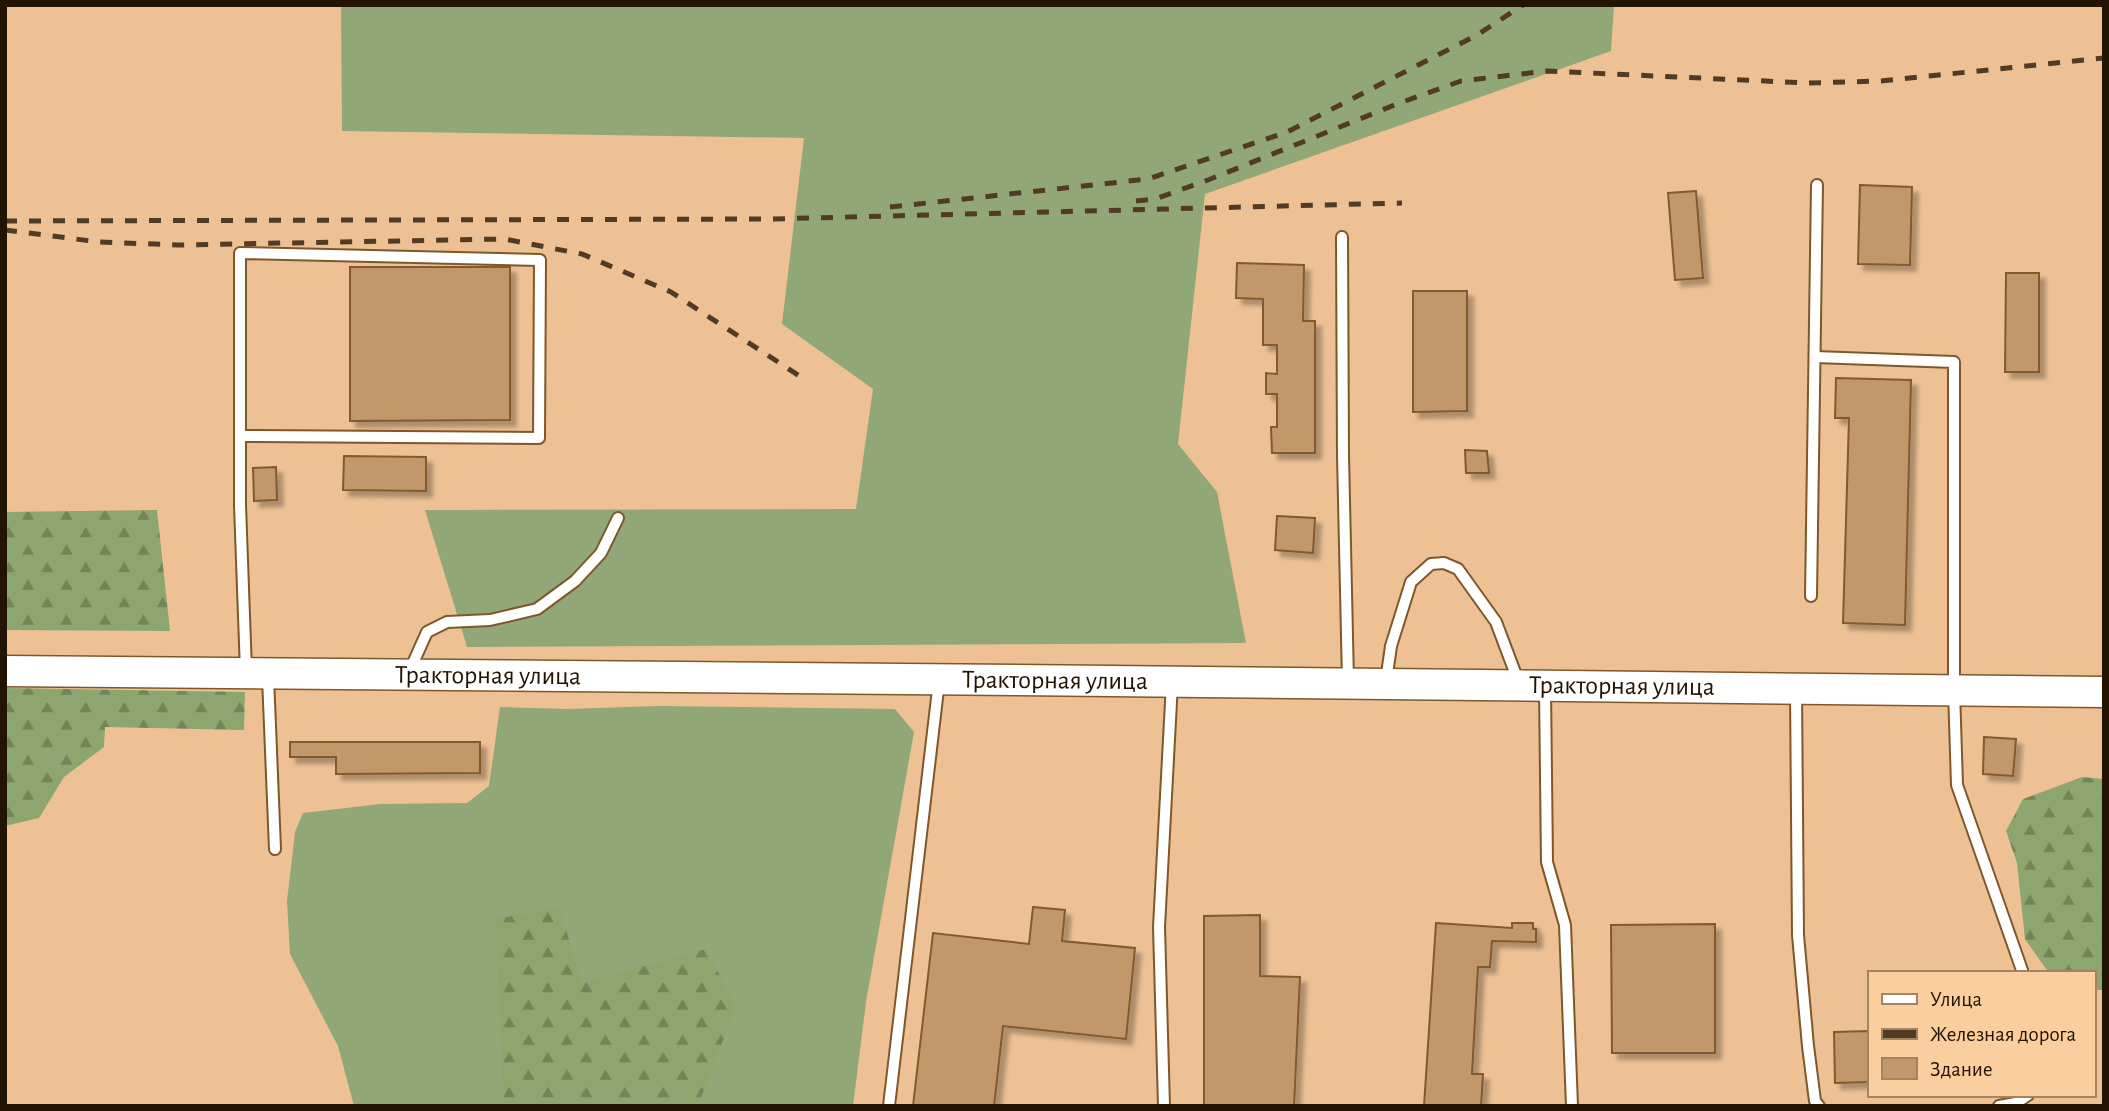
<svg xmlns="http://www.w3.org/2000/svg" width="2109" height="1111" font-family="'Alegreya Sans',sans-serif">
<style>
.grass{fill:#92a777}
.forest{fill:url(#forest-firs)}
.building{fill:#c2976b;stroke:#825a2f;stroke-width:2;filter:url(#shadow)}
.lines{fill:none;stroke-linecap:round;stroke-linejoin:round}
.service-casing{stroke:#7e572b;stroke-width:14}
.secondary-casing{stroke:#7e572b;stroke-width:33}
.service{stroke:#fff;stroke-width:10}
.secondary{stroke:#fff;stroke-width:30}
.rail{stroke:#513b24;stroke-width:5;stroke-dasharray:12 12;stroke-linecap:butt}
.labels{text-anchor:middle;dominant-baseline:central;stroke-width:6;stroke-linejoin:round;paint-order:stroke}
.street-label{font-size:26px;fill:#221302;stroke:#fbcea0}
</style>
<defs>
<pattern id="forest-firs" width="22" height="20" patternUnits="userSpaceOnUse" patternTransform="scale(1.75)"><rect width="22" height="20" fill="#8da56e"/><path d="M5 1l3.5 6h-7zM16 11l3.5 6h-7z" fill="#738558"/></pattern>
<filter id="shadow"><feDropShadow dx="6" dy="6" stdDeviation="2" flood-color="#0004"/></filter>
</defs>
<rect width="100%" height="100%" fill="#edc193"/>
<!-- grass -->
<g class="grass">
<path d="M341,5H1614L1611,51L1205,194L1178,444L1217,492L1246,643L467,647L425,510L856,509L873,389L782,324L804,138L342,131Z"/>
<path d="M658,706L895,709L914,732L866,1002L853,1106H354L338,1046L290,954L287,901L295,832L303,813L380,804L467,803L489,786L500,707L567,709Z"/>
</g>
<!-- forest -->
<g class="forest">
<path d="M157,510L170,631L5,630V512Z"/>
<path d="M5,688L245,692L244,730L105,727L104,747L64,777L39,818L5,826Z"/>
<path d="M2082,777L2104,779V990H2093V973H2049L2025,939L2017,863L2006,831L2023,799Z"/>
<path d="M559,908L583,983L706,949L736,1006L698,1106H504L495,919Z"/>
</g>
<!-- building -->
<g class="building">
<path d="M1860,185L1912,187L1910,265L1858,264Z"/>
<path d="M1696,191L1703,278L1675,280L1668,193Z"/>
<path d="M1237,263L1304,265L1303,321H1315V453H1272L1271,427H1277V394H1266V373L1277,374V345H1263V299L1236,298Z"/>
<path d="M350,267H510V420L350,421Z"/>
<path d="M2006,273H2039V372H2005Z"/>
<path d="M1413,291H1467V411L1413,412Z"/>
<path d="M1836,378L1911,380L1905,625L1843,623L1849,418H1835Z"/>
<path d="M1465,450L1487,451L1489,473H1466Z"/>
<path d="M344,456L426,457V491L343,490Z"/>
<path d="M276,467L277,500L254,501L253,468Z"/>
<path d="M1277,516L1315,518L1313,553L1275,550Z"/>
<path d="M1984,737L2016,739L2013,776L1983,774Z"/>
<path d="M290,742H480V773L336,774V757H290Z"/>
<path d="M1033,907L1065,910L1062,941L1135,948L1126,1039L1003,1026L994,1106H913L933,933L1029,944Z"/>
<path d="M1260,915V976L1300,977L1294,1106H1204V916Z"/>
<path d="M1436,923L1512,928V923H1533V929H1536V942L1492,941L1490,967H1478L1472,1074H1483L1481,1106H1424Z"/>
<path d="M1715,924V1053H1612L1611,925Z"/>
<path d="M1869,1031V1082L1835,1083L1834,1032Z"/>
</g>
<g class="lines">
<!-- service casing -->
<g class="service-casing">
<g id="service">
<path d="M1342,237L1343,455L1348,681"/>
<path d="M1815,357L1954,362V690L1957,785L2023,973"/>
<path d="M241,436L539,438L540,260L240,253V505L246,671"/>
<path d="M1811,596L1817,185"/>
<path d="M409,672L427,632L447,622L490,620L537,609L575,581L601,553L618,518"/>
<path d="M268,677L275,849"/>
<path d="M1386,681L1391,646L1411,582L1431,564L1444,563L1458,569L1496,622L1519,683"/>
<path d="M1545,688L1547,862L1565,925L1572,1106"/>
<path d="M1796,689L1798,935L1808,1046L1815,1101L1819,1106"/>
<path d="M889,1106L939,681"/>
<path d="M1164,1106L1159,927L1172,683"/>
<path d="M1999,1106L2016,1103L2028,1095"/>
</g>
</g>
<!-- secondary casing -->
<g class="secondary-casing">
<g id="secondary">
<path id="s1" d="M5,671C705,678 1404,682 2104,692"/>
</g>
</g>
<!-- service -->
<use href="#service" class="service"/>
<!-- secondary -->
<use href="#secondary" class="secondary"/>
<!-- rail -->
<g class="rail">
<path d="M1136,201L1155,199L1208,180L1397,104L1461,81L1547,71L1808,83L1881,81L2104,58"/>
<path d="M890,207L1148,179L1287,132L1477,35L1523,5"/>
<path d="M5,221L771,219L1402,203"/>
<path d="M5,230L99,242L178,245L504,239L582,254L671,292L804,379"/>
</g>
</g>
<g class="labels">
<!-- street labels -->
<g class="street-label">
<text stroke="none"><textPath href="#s1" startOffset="483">Тракторная улица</textPath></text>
<text stroke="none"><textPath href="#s1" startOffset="1050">Тракторная улица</textPath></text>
<text stroke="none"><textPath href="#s1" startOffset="1617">Тракторная улица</textPath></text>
</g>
</g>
<!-- border -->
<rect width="2109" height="1111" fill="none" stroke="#221302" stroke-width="14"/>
<!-- legend -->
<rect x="1868" y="971" width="228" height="126" fill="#fbcea0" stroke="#a48361" stroke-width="2"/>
<rect x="1882" y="994" width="35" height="10" fill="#ffffff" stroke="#a48361" stroke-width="2"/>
<text x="1930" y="1006" font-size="21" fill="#221302">Улица</text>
<rect x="1882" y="1029" width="35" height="10" fill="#513b24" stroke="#a48361" stroke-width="2"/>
<text x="1930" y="1041" font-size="21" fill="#221302">Железная дорога</text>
<rect x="1882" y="1058" width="35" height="21" fill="#c2976b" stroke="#a48361" stroke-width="2"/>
<text x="1930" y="1076" font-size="21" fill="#221302">Здание</text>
</svg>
